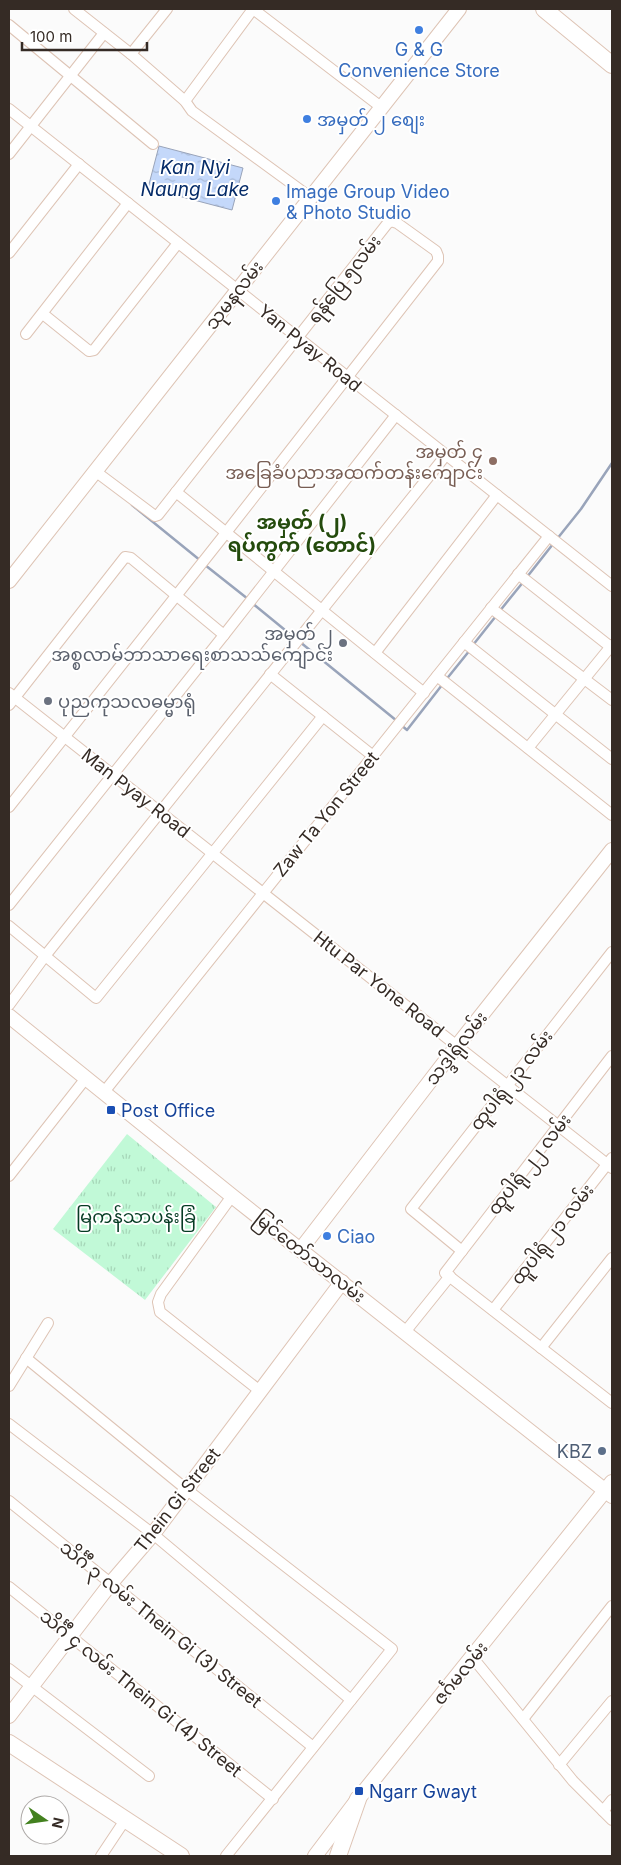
<svg xmlns="http://www.w3.org/2000/svg" width="621" height="1865" font-family="Inter,'Noto Sans Myanmar',sans-serif">
<style>
.park{fill:url(#park-tufts)}
.water{fill:url(#water-ripples);stroke:#99a4ba}
.lines{fill:none;stroke-linecap:round;stroke-linejoin:round}
.stream{stroke:#99a4ba;stroke-width:2.5}
.street-casing{stroke:#dec4b5;stroke-width:12}
.secondary-casing{stroke:#dec4b5;stroke-width:16}
.primary-casing{stroke:#dec4b5;stroke-width:18}
.street{stroke:#fff;stroke-width:10}
.secondary{stroke:#fff;stroke-width:14}
.primary{stroke:#fff;stroke-width:16}
.shop-dot{fill:#3f7fe0;stroke:#fff;stroke-width:2}
.education-dot{fill:#8d6e63;stroke:#fff;stroke-width:2}
.worship-dot{fill:#6b7280;stroke:#fff;stroke-width:2}
.transit-dot{fill:#1a4fb4;stroke:#fff;stroke-width:2}
.service-dot{fill:#5c6f8a;stroke:#fff;stroke-width:2}
.labels{text-anchor:middle;dominant-baseline:central;stroke-width:4;stroke-linejoin:round;paint-order:stroke}
.shop-label{font-size:18px;fill:#366cbe;stroke:#fff;text-anchor:start}
.street-label{font-size:18px;fill:#352b25;stroke:#fff}
.education-label{font-size:18px;fill:#785e54;stroke:#fff;text-anchor:end}
.worship-label{font-size:18px;fill:#5b616d;stroke:#fff;text-anchor:end}
.transit-label{font-size:18px;fill:#164399;stroke:#fff;text-anchor:start}
.park-label{font-size:18px;fill:#063c24;stroke:#fff}
.service-label{font-size:18px;fill:#4e5e75;stroke:#fff;text-anchor:end}
.water-label{font-size:19px;font-style:italic;fill:#052b68;stroke:#fff}
.quarter-label{font-size:20px;font-weight:bold;fill:#244b0d;stroke:#fff}
</style>
<defs>
<pattern id="park-tufts" width="24" height="20" patternUnits="userSpaceOnUse" patternTransform="scale(1.25)"><rect width="24" height="20" fill="#c1f9d7"/><path d="M3 7l-1-3M5 7V3M7 7l1-3M15 17l-1-3M17 17v-4M19 17l1-3" fill="none" stroke="#a6d6b8"/></pattern>
<pattern id="water-ripples" width="26" height="14" patternUnits="userSpaceOnUse" patternTransform="scale(1.25)"><rect width="26" height="14" fill="#c4d8fa"/><path d="M2 4q2-2 4 0t4 0M15 11q2-2 4 0t4 0" fill="none" stroke="#a9bad6"/></pattern>
</defs>
<rect width="100%" height="100%" fill="#fbfbfb"/>
<!-- park -->
<path class="park" d="M127,1134L216,1207L145,1300L53,1229Z"/>
<!-- water -->
<path class="water" d="M159,146L243,168L232,210L148,188Z"/>
<g class="lines">
<!-- stream -->
<g class="stream">
<path d="M132,505L201,561"/>
<path d="M557,539L581,509L612,463"/>
<path d="M205,565L248,599"/>
<path d="M527,577L553,544"/>
<path d="M252,603L296,639"/>
<path d="M499,612L524,581"/>
<path d="M300,642L397,721"/>
<path d="M473,645L496,616"/>
<path d="M445,681L470,650"/>
<path d="M401,725L407,730L442,685"/>
</g>
<!-- street casing -->
<g class="street-casing">
<g id="street">
<path d="M74,9L131,54L185,101L192,111L310,197"/>
<path d="M253,9L381,107"/>
<path d="M9,25L153,144"/>
<path d="M131,54L167,9"/>
<path d="M185,101L253,9"/>
<path d="M9,109L612,586"/>
<path d="M9,154L104,33"/>
<path d="M9,253L79,164"/>
<path d="M43,314L89,351L94,350L178,243"/>
<path d="M26,334L128,203"/>
<path d="M176,492L424,693"/>
<path d="M518,574L612,648"/>
<path d="M491,608L612,700"/>
<path d="M464,642L612,759"/>
<path d="M375,653L497,495"/>
<path d="M270,674L373,756"/>
<path d="M437,676L612,815"/>
<path d="M9,693L612,1168"/>
<path d="M9,705L125,557L131,558L224,635"/>
<path d="M528,748L612,645"/>
<path d="M9,807L225,534L438,261V256L436,251L397,223L391,221L387,224L158,515L155,516L95,471"/>
<path d="M9,905L224,635L396,415"/>
<path d="M9,926L96,998L323,716"/>
<path d="M9,1005L45,956L446,455"/>
<path d="M612,1056L445,1273L612,1403"/>
<path d="M104,1092L549,536"/>
<path d="M9,1176L86,1078"/>
<path d="M232,1196L161,1294L158,1302L160,1312L260,1391"/>
<path d="M462,1251L411,1209L612,952"/>
<path d="M493,1310L612,1158"/>
<path d="M405,1332L450,1276"/>
<path d="M541,1348L612,1258"/>
<path d="M26,1358L186,1489L392,1649L226,1856"/>
<path d="M9,1386L48,1323"/>
<path d="M9,1424L153,1534L351,1700"/>
<path d="M9,1501L313,1747"/>
<path d="M9,1587L273,1799"/>
<path d="M473,1658L573,1781L612,1820"/>
<path d="M9,1669L149,1776"/>
<path d="M523,1719L612,1606"/>
<path d="M559,1765L612,1701"/>
<path d="M603,1811L612,1800"/>
<path d="M101,1856L125,1820"/>
</g>
</g>
<!-- secondary casing -->
<g class="secondary-casing">
<g id="secondary">
<path d="M9,581L459,9"/>
<path d="M9,1016L232,1196L612,1496"/>
<path d="M301,1249L457,1046L612,850"/>
<path d="M9,1716L111,1583L153,1534L342,1282"/>
<path d="M315,1856L358,1799L612,1482"/>
</g>
</g>
<!-- primary casing -->
<g class="primary-casing">
<g id="primary">
<path d="M544,9L612,65"/>
<path d="M9,1743L181,1856"/>
<path d="M338,1856L358,1799"/>
</g>
</g>
<!-- street -->
<use href="#street" class="street"/>
<!-- secondary -->
<use href="#secondary" class="secondary"/>
<!-- primary -->
<use href="#primary" class="primary"/>
</g>
<!-- markers -->
<g class="shop-dot">
<circle cx="419" cy="30" r="5"/>
<circle cx="307" cy="119" r="5"/>
<circle cx="276" cy="201" r="5"/>
<circle cx="327" cy="1236" r="5"/>
</g>
<circle class="education-dot" cx="493" cy="461" r="5"/>
<g class="worship-dot">
<circle cx="343" cy="643" r="5"/>
<circle cx="48" cy="701" r="5"/>
</g>
<g class="transit-dot">
<rect x="106" y="1105" width="10" height="10" rx="2.5"/>
<rect x="354" y="1786" width="10" height="10" rx="2.5"/>
</g>
<circle class="service-dot" cx="602" cy="1451" r="5"/>
<g class="labels">
<!-- shop labels -->
<g class="shop-label">
<text x="419" y="49" text-anchor="middle">G &amp; G<tspan x="419" dy="21">Convenience Store</tspan></text>
<text x="317" y="119">အမှတ် ၂ စျေး</text>
<text x="286" y="191">Image Group Video<tspan x="286" dy="21">&amp; Photo Studio</tspan></text>
<text x="337" y="1236">Ciao</text>
</g>
<!-- street labels -->
<g class="street-label">
<text transform="translate(344 279) rotate(-52)">ရန်ပြေ ၅လမ်း</text>
<text transform="translate(234 295) rotate(-52)">သုမနလမ်း</text>
<text transform="translate(310 348) rotate(39)">Yan Pyay Road</text>
<text transform="translate(136 793) rotate(38)">Man Pyay Road</text>
<text transform="translate(326 814) rotate(-51)">Zaw Ta Yon Street</text>
<text transform="translate(379 984) rotate(38)">Htu Par Yone Road</text>
<text transform="translate(456 1048) rotate(-52)">သဒ္ဒါရုံလမ်း</text>
<text transform="translate(511 1080) rotate(-52)">ထူပါရုံ ၂၃ လမ်း</text>
<text transform="translate(529 1164) rotate(-52)">ထူပါရုံ ၂၂ လမ်း</text>
<text transform="translate(552 1234) rotate(-52)">ထူပါရုံ ၂၁ လမ်း</text>
<text transform="translate(310 1257) rotate(38)">မြင်တော်သာလမ်း</text>
<text transform="translate(177 1500) rotate(-52)">Thein Gi Street</text>
<text transform="translate(161 1624) rotate(39)">သိင်္ဂီ ၃ လမ်း Thein Gi (3) Street</text>
<text transform="translate(460 1673) rotate(-51)">ဇင်္ဂမလမ်း</text>
<text transform="translate(141 1693) rotate(39)">သိင်္ဂီ ၄ လမ်း Thein Gi (4) Street</text>
</g>
<!-- education labels -->
<g class="education-label">
<text x="483" y="451">အမှတ် ၄<tspan x="483" dy="21">အခြေခံပညာအထက်တန်းကျောင်း</tspan></text>
</g>
<!-- worship labels -->
<g class="worship-label">
<text x="333" y="633">အမှတ် ၂<tspan x="333" dy="21">အစ္စလာမ်ဘာသာရေးစာသသ်ကျောင်း</tspan></text>
<text x="58" y="701" text-anchor="start">ပုညကုသလဓမ္မာရုံ</text>
</g>
<!-- transit labels -->
<g class="transit-label">
<text x="121" y="1110">Post Office</text>
<text x="369" y="1791">Ngarr Gwayt</text>
</g>
<!-- park labels -->
<g class="park-label">
<text x="136" y="1216">မြကန်သာပန်းခြံ</text>
</g>
<!-- service labels -->
<g class="service-label">
<text x="592" y="1451">KBZ</text>
</g>
<!-- water labels -->
<g class="water-label">
<text x="195" y="167">Kan Nyi<tspan x="195" dy="22">Naung Lake</tspan></text>
</g>
<!-- quarter labels -->
<g class="quarter-label">
<text x="302" y="522">အမှတ် (၂)<tspan x="302" dy="23">ရပ်ကွက် (တောင်)</tspan></text>
</g>
</g>
<!-- border -->
<rect width="621" height="1865" fill="none" stroke="#352b25" stroke-width="20"/>
<!-- north arrow -->
<g transform="translate(45 1820) rotate(103)"><circle r="24" fill="#ffffff" stroke="#aeaaa8"/>
<path d="M0-4L9 19L0 12L-9 19Z" fill="#43811f"/>
<text y="-8" font-size="14" font-weight="bold" text-anchor="middle" fill="#352b25">N</text>
</g>
<!-- scale -->
<path d="M22 42v8h125v-8" fill="none" stroke="#352b25" stroke-width="2.5"/>
<text x="30" y="42" font-size="15" fill="#352b25" stroke="#ffffff" stroke-width="4" paint-order="stroke">100 m</text>
</svg>
